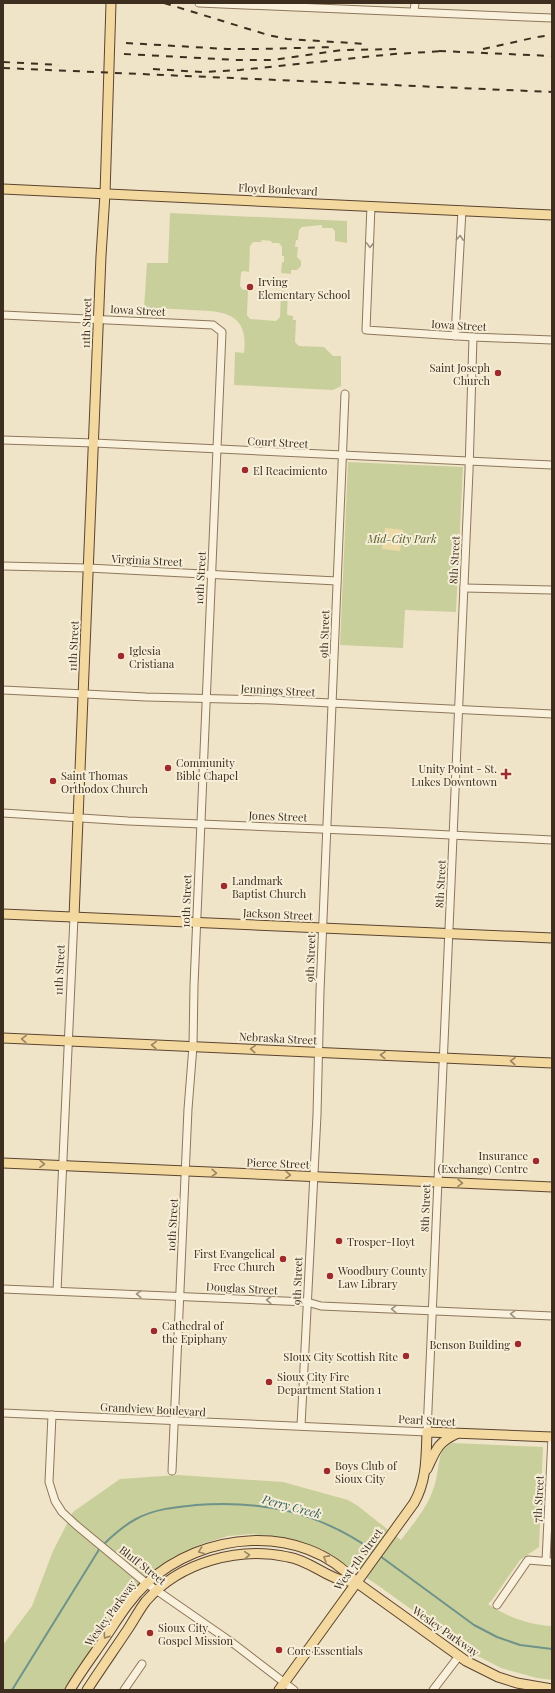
<svg xmlns="http://www.w3.org/2000/svg" width="555" height="1693" font-family="'Playfair Display',serif">
<style>
.green{fill:#c9cf9b}
.sand{fill:#ecd9a5}
.lines{fill:none;stroke-linecap:round;stroke-linejoin:round}
.stream{stroke:#6f938a;stroke-width:2}
.minor-casing{stroke:#8d765c;stroke-width:9}
.major-casing{stroke:#5b4430;stroke-width:11}
.minor{stroke:#faf1dc;stroke-width:7}
.major{stroke:#f3d9a0;stroke-width:9}
.rail{stroke:#3d2e20;stroke-width:2;stroke-dasharray:7 7;stroke-linecap:butt}
.oneway{stroke:#9c907e}
.oneway2{stroke:#988460}
.poi-dot{fill:#9e2a2b;stroke:#f7eed8;stroke-width:1.5}
.labels{text-anchor:middle;dominant-baseline:central;stroke-width:4;stroke-linejoin:round;paint-order:stroke}
.street-label{font-size:11px;fill:#3d2e20;stroke:#f7eed8}
.poi-label{font-size:11px;fill:#3d2e20;stroke:#f7eed8;text-anchor:start}
.park-label{font-size:11px;font-style:italic;fill:#4d5a26;stroke:#f7eed8}
.water-label{font-size:12px;font-style:italic;fill:#2f5d5a;stroke:#f7eed8}
</style>
<rect width="100%" height="100%" fill="#f0e4c8"/>
<!-- green -->
<g class="green">
<path d="M170,213L347,221V243L335,241V231L332,228H322V225L302,227L299,230L298,240H296L295,247H298L297,257L301,261V266L297,270H291V274L281,273L282,262H284V256H282V247L279,243H272L271,241L262,240L261,242H253L250,246L249,272L243,271L241,273L240,286L243,290H248L247,315L250,319L276,321L280,317L281,291H288L287,315L293,316V320H296L295,342L299,346L324,347L333,356H341V386L333,390L234,385L235,352L244,353C249,312 223,311 191,310C175,309 160,308 144,308L147,263H168Z"/>
<path d="M348,462L463,467L456,612L405,610L403,648L340,645Z"/>
<path d="M452,1443L543,1447L539,1547L520,1560L492,1600L488,1604C505,1616 530,1625 552,1626V1680L537,1678L501,1668L472,1653L376,1584L323,1550L291,1539L252,1534L228,1536L202,1544L173,1557L133,1591L64,1690H3V1645L32,1606L53,1551L73,1512L120,1479L178,1475L283,1482L348,1500L358,1506L401,1540C413,1524 428,1507 434,1487C438,1475 438,1462 442,1450Z"/>
</g>
<!-- sand -->
<path class="sand" d="M385,528L403,530L400,551L382,549Z"/>
<g class="lines">
<!-- stream -->
<g class="stream">
<path d="M103,1545C112,1536 125,1525 136,1519C154,1509 176,1507 196,1505C264,1500 319,1512 375,1552"/>
<path d="M380,1556L474,1625L497,1637L520,1645L552,1649"/>
<path d="M12,1690L100,1548"/>
</g>
<!-- minor casing -->
<g class="minor-casing">
<g id="minor">
<path d="M199,3L552,18"/>
<path d="M414,11L415,3"/>
<path d="M371,206L366,330L473,337L552,340"/>
<path d="M3,315L213,325L222,332L194,985L193,1046L188,1109L172,1471"/>
<path d="M455,336L462,210"/>
<path d="M3,440L94,443L552,465"/>
<path d="M3,566L88,568L337,581"/>
<path d="M464,588L552,590"/>
<path d="M3,690L146,697L271,700L552,714"/>
<path d="M3,813L128,821L391,832L552,840"/>
<path d="M3,1289L307,1302L321,1306L552,1316"/>
<path d="M57,1291L74,917"/>
<path d="M3,1413L427,1432L469,471L473,337"/>
<path d="M52,1415L49,1482L55,1501L62,1512L76,1525L146,1583L234,1644L294,1690"/>
<path d="M301,1426L317,1115L320,991L345,394"/>
<path d="M546,1561L552,1437"/>
<path d="M497,1605L528,1560L552,1562"/>
<path d="M124,1690L142,1664"/>
<path d="M433,1690L459,1656"/>
</g>
</g>
<!-- major casing -->
<g class="major-casing">
<g id="major">
<path d="M3,189L552,215"/>
<path d="M3,914L552,938"/>
<path d="M74,917L101,256L105,194L111,3"/>
<path d="M3,1038L552,1063"/>
<path d="M3,1163L552,1187"/>
<path d="M427,1469C436,1450 437,1443 456,1434"/>
<path d="M70,1690C81,1671 95,1653 107,1635C119,1617 130,1599 146,1584C202,1531 302,1522 356,1582L466,1661L498,1677L517,1683L552,1689"/>
<path d="M87,1690C100,1670 114,1650 128,1629C134,1620 139,1610 146,1601C180,1562 239,1546 288,1557C307,1560 321,1573 338,1579C344,1581 351,1581 356,1582"/>
<path d="M279,1690L414,1503C427,1480 426,1457 427,1432L552,1437"/>
</g>
</g>
<!-- minor -->
<use href="#minor" class="minor"/>
<!-- major -->
<use href="#major" class="major"/>
<!-- rail -->
<g class="rail">
<path d="M164,3L268,35L287,39L367,44"/>
<path d="M126,43L227,49H261L334,47"/>
<path d="M483,49L537,37L552,35"/>
<path d="M439,51L552,56"/>
<path d="M124,54L236,60H272L342,50L401,49"/>
<path d="M3,62L59,65"/>
<path d="M3,68L552,92"/>
<path d="M153,69L202,72L240,70L394,54L444,51"/>
</g>
</g>
<!-- one-way arrows -->
<defs><path id="oneway-chevron" d="M-2-3.5L2.5 0L-2 3.5" fill="none" stroke-width="1.6" stroke-linecap="round" stroke-linejoin="round"/></defs>
<g class="oneway">
<use href="#oneway-chevron" transform="translate(460 238) rotate(-87)"/>
<use href="#oneway-chevron" transform="translate(370 245) rotate(92)"/>
<use href="#oneway-chevron" transform="translate(139 1294) rotate(-177)"/>
<use href="#oneway-chevron" transform="translate(269 1300) rotate(-178)"/>
<use href="#oneway-chevron" transform="translate(394 1309) rotate(-178)"/>
<use href="#oneway-chevron" transform="translate(513 1314) rotate(-177)"/>
</g>
<g class="oneway2">
<use href="#oneway-chevron" transform="translate(24 1039) rotate(-178)"/>
<use href="#oneway-chevron" transform="translate(154 1045) rotate(-177)"/>
<use href="#oneway-chevron" transform="translate(253 1049) rotate(-177)"/>
<use href="#oneway-chevron" transform="translate(383 1055) rotate(-177)"/>
<use href="#oneway-chevron" transform="translate(513 1061) rotate(-177)"/>
<use href="#oneway-chevron" transform="translate(42 1164) rotate(2)"/>
<use href="#oneway-chevron" transform="translate(214 1173) rotate(2)"/>
<use href="#oneway-chevron" transform="translate(288 1175) rotate(2)"/>
<use href="#oneway-chevron" transform="translate(460 1183) rotate(2)"/>
<use href="#oneway-chevron" transform="translate(201 1551) rotate(159)"/>
<use href="#oneway-chevron" transform="translate(247 1555) rotate(-4)"/>
<use href="#oneway-chevron" transform="translate(326 1558) rotate(-151)"/>
<use href="#oneway-chevron" transform="translate(106 1636) rotate(124)"/>
</g>
<!-- markers -->
<g class="poi-dot">
<circle cx="250" cy="287" r="4"/>
<circle cx="498" cy="373" r="4"/>
<circle cx="245" cy="470" r="4"/>
<circle cx="121" cy="656" r="4"/>
<circle cx="168" cy="768" r="4"/>
<path d="M504 768h4v4h4v4h-4v4h-4v-4h-4v-4h4z"/>
<circle cx="53" cy="781" r="4"/>
<circle cx="224" cy="886" r="4"/>
<circle cx="536" cy="1161" r="4"/>
<circle cx="339" cy="1241" r="4"/>
<circle cx="283" cy="1259" r="4"/>
<circle cx="330" cy="1276" r="4"/>
<circle cx="154" cy="1331" r="4"/>
<circle cx="518" cy="1344" r="4"/>
<circle cx="406" cy="1356" r="4"/>
<circle cx="269" cy="1382" r="4"/>
<circle cx="327" cy="1471" r="4"/>
<circle cx="150" cy="1633" r="4"/>
<circle cx="279" cy="1650" r="4"/>
</g>
<g class="labels">
<!-- street labels -->
<g class="street-label">
<text transform="translate(278 189) rotate(3)">Floyd Boulevard</text>
<text transform="translate(138 310) rotate(3)">Iowa Street</text>
<text transform="translate(86 323) rotate(-88)">11th Street</text>
<text transform="translate(459 325) rotate(3)">Iowa Street</text>
<text transform="translate(278 442) rotate(3)">Court Street</text>
<text transform="translate(147 560) rotate(3)">Virginia Street</text>
<text transform="translate(454 560) rotate(-87)">8th Street</text>
<text transform="translate(200 578) rotate(-87)">10th Street</text>
<text transform="translate(324 634) rotate(-88)">9th Street</text>
<text transform="translate(73 646) rotate(-87)">11th Street</text>
<text transform="translate(278 690) rotate(3)">Jennings Street</text>
<text transform="translate(278 816) rotate(2)">Jones Street</text>
<text transform="translate(440 884) rotate(-87)">8th Street</text>
<text transform="translate(186 901) rotate(-88)">10th Street</text>
<text transform="translate(278 914) rotate(3)">Jackson Street</text>
<text transform="translate(310 958) rotate(-88)">9th Street</text>
<text transform="translate(59 970) rotate(-87)">11th Street</text>
<text transform="translate(278 1038) rotate(3)">Nebraska Street</text>
<text transform="translate(278 1163) rotate(2)">Pierce Street</text>
<text transform="translate(425 1208) rotate(-88)">8th Street</text>
<text transform="translate(172 1225) rotate(-87)">10th Street</text>
<text transform="translate(297 1281) rotate(-88)">9th Street</text>
<text transform="translate(242 1288) rotate(3)">Douglas Street</text>
<text transform="translate(153 1409) rotate(3)">Grandview Boulevard</text>
<text transform="translate(427 1420) rotate(3)">Pearl Street</text>
<text transform="translate(538 1499) rotate(-87)">7th Street</text>
<text transform="translate(358 1559) rotate(-54)">West 7th Street</text>
<text transform="translate(143 1565) rotate(38)">Bluff Street</text>
<text transform="translate(110 1613) rotate(-54)">Wesley Parkway</text>
<text transform="translate(446 1631) rotate(35)">Wesley Parkway</text>
</g>
<!-- poi labels -->
<g class="poi-label">
<text x="258" y="281">Irving<tspan x="258" dy="13">Elementary School</tspan></text>
<text x="490" y="367" text-anchor="end">Saint Joseph<tspan x="490" dy="13">Church</tspan></text>
<text x="253" y="470">El Reacimiento</text>
<text x="129" y="650">Iglesia<tspan x="129" dy="13">Cristiana</tspan></text>
<text x="176" y="762">Community<tspan x="176" dy="13">Bible Chapel</tspan></text>
<text x="497" y="768" text-anchor="end">Unity Point - St.<tspan x="497" dy="13">Lukes Downtown</tspan></text>
<text x="61" y="775">Saint Thomas<tspan x="61" dy="13">Orthodox Church</tspan></text>
<text x="232" y="880">Landmark<tspan x="232" dy="13">Baptist Church</tspan></text>
<text x="528" y="1155" text-anchor="end">Insurance<tspan x="528" dy="13">(Exchange) Centre</tspan></text>
<text x="347" y="1241">Trosper-Hoyt</text>
<text x="275" y="1253" text-anchor="end">First Evangelical<tspan x="275" dy="13">Free Church</tspan></text>
<text x="338" y="1270">Woodbury County<tspan x="338" dy="13">Law Library</tspan></text>
<text x="162" y="1325">Cathedral of<tspan x="162" dy="13">the Epiphany</tspan></text>
<text x="510" y="1344" text-anchor="end">Benson Building</text>
<text x="398" y="1356" text-anchor="end">SIoux City Scottish Rite</text>
<text x="277" y="1376">Sioux City Fire<tspan x="277" dy="13">Department Station 1</tspan></text>
<text x="335" y="1465">Boys Club of<tspan x="335" dy="13">Sioux City</tspan></text>
<text x="158" y="1627">Sioux City<tspan x="158" dy="13">Gospel Mission</tspan></text>
<text x="287" y="1650">Core Essentials</text>
</g>
<!-- park labels -->
<g class="park-label">
<text x="402" y="538">Mid-City Park</text>
</g>
<!-- water labels -->
<g class="water-label">
<text transform="translate(292 1506) rotate(15)">Perry Creek</text>
</g>
</g>
<!-- border -->
<rect width="555" height="1693" fill="none" stroke="#3d2e20" stroke-width="8"/>
</svg>
